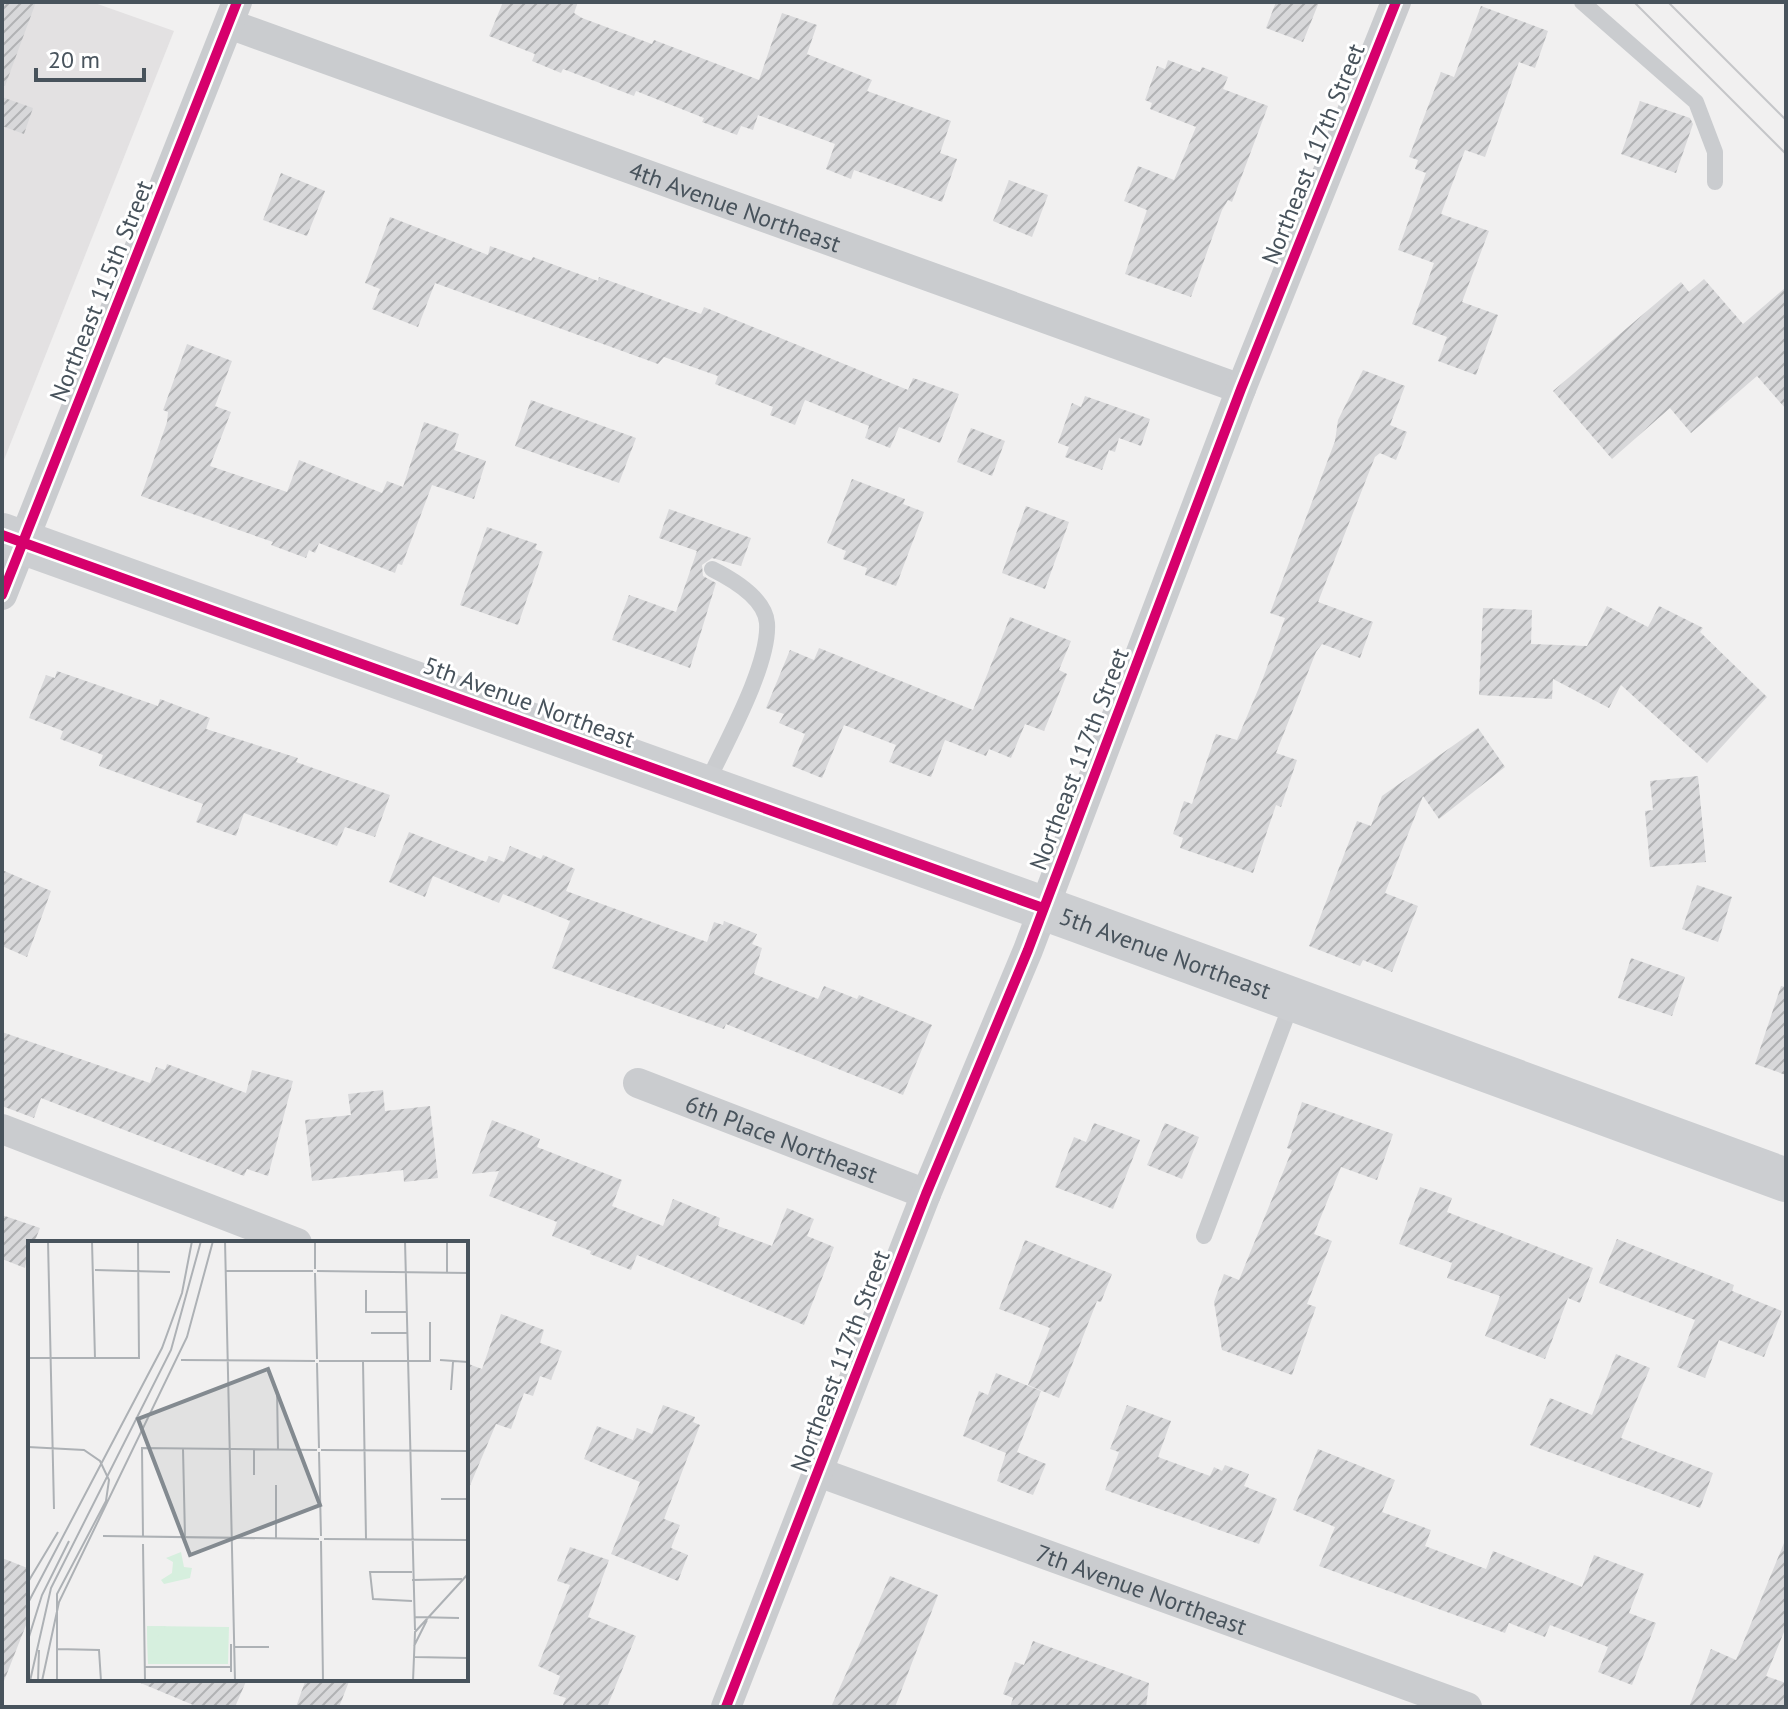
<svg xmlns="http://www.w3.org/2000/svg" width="1788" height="1709" font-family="'PT Sans',sans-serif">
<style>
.education{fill:#e3e1e2}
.building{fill:url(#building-hatch)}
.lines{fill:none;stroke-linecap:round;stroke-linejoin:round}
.lane{stroke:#cacccf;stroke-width:16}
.street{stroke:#cacccf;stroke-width:30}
.secondary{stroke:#ccced1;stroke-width:44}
.tram{stroke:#c5c6c9;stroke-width:2}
.cycleway-casing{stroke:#fff;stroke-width:15}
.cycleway{stroke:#d6006c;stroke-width:10}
.labels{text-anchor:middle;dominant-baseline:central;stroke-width:6;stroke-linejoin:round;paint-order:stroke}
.street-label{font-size:24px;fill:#48535c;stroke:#fff}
.inset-road{fill:none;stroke:#adb1b5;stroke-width:2}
.view{fill:#838a90;fill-opacity:0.15;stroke:#838a90;stroke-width:4}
.inset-edge{fill:none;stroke:#48535c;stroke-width:4}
</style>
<defs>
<pattern id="building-hatch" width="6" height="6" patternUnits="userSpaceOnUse" patternTransform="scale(2)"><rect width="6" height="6" fill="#d8d8da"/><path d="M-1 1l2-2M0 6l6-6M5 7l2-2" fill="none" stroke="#b1b2b4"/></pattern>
</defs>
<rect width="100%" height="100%" fill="#f1f0f0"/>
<!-- education -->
<path class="education" d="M2,2H92L174,31L2,465Z"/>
<!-- building -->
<g class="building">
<path d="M2,2H36L5,86H2Z"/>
<path d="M503,2H578L574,13L582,18L652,44L654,40L759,80L782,13L817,25L807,54L872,80L867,91L951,121L940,153L957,159L942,202L854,170L851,179L826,169L835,144L758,115L753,130L741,126L737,135L702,122L704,118L636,91L634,96L563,69L561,73L532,61L535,54L489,36Z"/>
<path d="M1276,2H1319L1303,42L1266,28Z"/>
<path d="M1481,6L1548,31L1535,68L1519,62L1485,157L1465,150L1441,214L1489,231L1462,302L1498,315L1476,375L1438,361L1447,337L1412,324L1434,263L1398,250L1426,173L1415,169L1418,160L1409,157L1441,72L1454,77Z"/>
<path d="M1168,60L1200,72L1202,67L1228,77L1223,89L1268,106L1232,202L1228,200L1222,210L1191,297L1125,274L1147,210L1124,201L1138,166L1174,180L1196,127L1150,109L1152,103L1145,100L1157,66L1165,69Z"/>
<path d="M2,97L33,108L24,134L2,126Z"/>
<path d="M1640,101L1690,118L1693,124L1676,173L1621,154Z"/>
<path d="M281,173L325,191L307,236L263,220Z"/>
<path d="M1009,180L1048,195L1032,237L993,221Z"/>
<path d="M390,217L488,255L490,246L531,261L533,257L598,281L599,277L701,314L704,307L908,390L913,378L959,394L940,443L899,427L890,448L865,438L869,426L805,400L795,425L770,415L773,407L715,384L718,376L664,357L658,364L435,283L418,327L372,309L380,289L365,283Z"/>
<path d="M1704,279L1743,324L1786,287V409L1757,376L1691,433L1670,408L1612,459L1553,391L1681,282L1689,292Z"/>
<path d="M187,344L232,361L215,406L231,412L210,466L287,492L299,460L382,493L387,481L403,487L424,422L459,434L454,450L486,461L474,499L432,485L402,565L398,564L395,573L319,543L315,553L309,550L306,558L271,545L273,542L141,496L167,422L168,412L163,410Z"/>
<path d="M1363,370L1405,386L1390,425L1407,432L1396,460L1380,453L1375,457L1318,602L1373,622L1360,658L1322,644L1316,652L1276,753L1297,760L1281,807L1276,805L1253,873L1180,848L1183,838L1173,834L1184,801L1192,804L1216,734L1237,740L1263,678L1285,618L1270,613L1335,441L1338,420Z"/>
<path d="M1085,396L1150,419L1141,446L1119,438L1115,452L1109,450L1102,470L1065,457L1069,447L1058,443L1072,403L1081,407Z"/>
<path d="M531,400L636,438L619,483L515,446Z"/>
<path d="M971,428L1005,441L992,476L957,462Z"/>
<path d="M852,479L905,499L903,504L924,512L896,586L865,575L867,568L843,559L846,551L827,543Z"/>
<path d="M1026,506L1069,522L1045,589L1002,573Z"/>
<path d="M669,509L751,538L741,566L712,558L702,565L703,576L716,583L690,668L612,640L629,595L676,612L697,551L659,538Z"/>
<path d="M487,527L537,544L535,549L543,552L518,625L460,605Z"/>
<path d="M1607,606L1648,627L1659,606L1703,628L1700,632L1767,697L1707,763L1621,685L1609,708L1553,679L1552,699L1479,695L1483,608L1532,610L1531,644L1587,646Z"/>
<path d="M1010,617L1071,641L1059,670L1067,674L1044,731L1025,724L1011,758L989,749L986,756L945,740L931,777L889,762L896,745L844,725L822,778L792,766L805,734L779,723L784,714L766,708L790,650L814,660L819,648L973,710Z"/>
<path d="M57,671L158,706L160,699L210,718L206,729L298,758L296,762L390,795L375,837L345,827L337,846L244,813L236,836L196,822L203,804L99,766L103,755L60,739L63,731L29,718L46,675L55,678Z"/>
<path d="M1478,728L1505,767L1439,819L1423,796L1385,893L1418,906L1392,972L1363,960L1360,966L1309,946L1357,821L1371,826L1382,796Z"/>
<path d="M1698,776L1706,862L1650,867L1645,811L1653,810L1650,781Z"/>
<path d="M409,832L486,862L489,856L504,862L510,846L541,859L543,855L575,869L566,891L707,942L714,922L723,925L724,921L757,934L752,944L762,948L754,974L818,999L824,986L857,999L859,995L932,1025L903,1095L726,1024L724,1029L552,968L570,921L503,894L499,903L433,876L425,897L389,882Z"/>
<path d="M2,870L51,891L27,957L2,946Z"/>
<path d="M1697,885L1732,897L1718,942L1682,929Z"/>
<path d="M1631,958L1685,977L1672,1016L1618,998Z"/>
<path d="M1781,986L1786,987V1075L1755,1064Z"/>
<path d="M2,1032L150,1083L156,1067L165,1070L167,1064L246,1093L252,1070L293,1081L268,1176L247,1169L244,1176L41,1098L34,1118L2,1106Z"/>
<path d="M383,1090L385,1111L430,1106L438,1178L404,1182L403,1170L312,1181L305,1120L351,1115L348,1094Z"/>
<path d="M1302,1102L1393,1134L1377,1180L1341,1167L1314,1234L1332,1241L1307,1304L1316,1307L1292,1375L1222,1350L1214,1302L1224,1274L1239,1280L1292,1150L1287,1148Z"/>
<path d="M492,1120L540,1139L537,1147L622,1180L612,1206L663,1226L673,1199L720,1218L718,1226L772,1246L787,1208L814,1219L807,1236L834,1247L804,1325L637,1255L631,1270L590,1254L591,1251L552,1236L557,1222L489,1196L499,1171L472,1174Z"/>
<path d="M1094,1123L1140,1140L1113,1209L1055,1187L1074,1137L1086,1142Z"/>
<path d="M1165,1123L1199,1137L1182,1179L1147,1165Z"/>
<path d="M1420,1187L1452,1198L1447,1212L1593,1268L1580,1303L1568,1298L1545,1359L1485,1336L1500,1296L1447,1278L1452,1263L1399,1244Z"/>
<path d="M2,1215L40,1228L34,1243H30L25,1268L2,1259Z"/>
<path d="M1617,1239L1734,1285L1732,1291L1782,1311L1764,1357L1719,1340L1705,1378L1677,1367L1695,1320L1599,1283Z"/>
<path d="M1025,1240L1112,1274L1101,1302L1097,1301L1059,1398L1028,1385L1050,1328L999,1309Z"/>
<path d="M501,1314L544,1330L540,1343L562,1351L551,1380L540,1376L533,1396L524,1393L511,1429L496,1424L466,1495V1363L482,1369Z"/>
<path d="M1616,1354L1650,1368L1621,1438L1713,1473L1700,1508L1530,1445L1550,1398L1592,1415Z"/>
<path d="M996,1373L1041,1391L1017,1452L1046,1464L1033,1495L997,1481L1006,1453L963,1436L979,1391L988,1395Z"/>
<path d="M663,1405L695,1417L693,1422L700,1425L664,1519L680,1525L671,1548L688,1555L678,1581L611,1554L640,1482L584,1459L597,1426L633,1440L637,1428L652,1434Z"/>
<path d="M1127,1405L1171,1421L1158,1457L1210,1476L1214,1467L1222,1471L1225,1465L1249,1474L1244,1486L1277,1499L1259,1544L1105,1490L1119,1452L1110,1449Z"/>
<path d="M1318,1449L1395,1480L1382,1512L1431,1530L1425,1546L1486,1569L1493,1551L1582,1587L1594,1555L1644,1574L1629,1613L1656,1623L1632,1685L1598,1672L1608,1647L1550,1625L1545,1637L1509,1623L1505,1633L1319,1566L1335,1527L1293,1510Z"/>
<path d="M1784,1543L1786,1627L1766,1676L1786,1683V1707H1689L1711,1649L1736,1660Z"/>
<path d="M570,1547L609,1560L588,1617L636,1636L607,1707H562L566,1698L553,1694L560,1676L538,1666L570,1585L557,1581Z"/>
<path d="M2,1558L30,1569V1615L4,1681Z"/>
<path d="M890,1576L938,1595L895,1707H831Z"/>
<path d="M1033,1641L1149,1683L1146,1707H1010L1013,1698L1003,1694L1015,1662L1024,1665Z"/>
<path d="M131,1679H247L235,1707H198Z"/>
<path d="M306,1679H350L339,1707H296Z"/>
</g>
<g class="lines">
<!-- lane -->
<g class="lane">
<path d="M1582,2L1696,102L1715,152V182"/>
<path d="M706,785C724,746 770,665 767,623C765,598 732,579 712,569"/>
<path d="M1204,1236L1292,1002"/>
</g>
<!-- street -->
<g class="street">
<path id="s1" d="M229,24L1241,389"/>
<path d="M2,595L237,2"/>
<path id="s2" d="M638,1083L926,1194"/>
<path d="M2,1129L297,1243"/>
<path id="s3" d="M818,1472L1467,1707"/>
<path d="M726,1707L926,1194L1028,950L1241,389L1396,2"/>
</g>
<!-- secondary -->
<path class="secondary" id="s4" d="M2,535L1076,920L1786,1180"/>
<!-- tram -->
<g class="tram">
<path d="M1634,2L1786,154"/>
<path d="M1668,2L1786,120"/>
</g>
<!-- cycleway casing -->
<g class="cycleway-casing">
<g id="cycleway">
<path d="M2,535L1043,908"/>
<path d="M2,595L237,2"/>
<path d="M726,1707L926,1194L1028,950L1241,389L1396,2"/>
</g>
</g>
<!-- cycleway -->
<use href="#cycleway" class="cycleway"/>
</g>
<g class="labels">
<!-- street labels -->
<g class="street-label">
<text transform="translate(1313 154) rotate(-68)">Northeast 117th Street</text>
<text stroke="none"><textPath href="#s1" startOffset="538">4th Avenue Northeast</textPath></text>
<text transform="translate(101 291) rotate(-68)">Northeast 115th Street</text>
<text transform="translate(529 702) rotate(20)">5th Avenue Northeast</text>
<text transform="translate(1079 759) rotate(-69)">Northeast 117th Street</text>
<text stroke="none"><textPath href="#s4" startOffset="1236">5th Avenue Northeast</textPath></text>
<text stroke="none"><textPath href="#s2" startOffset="154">6th Place Northeast</textPath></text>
<text transform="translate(840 1361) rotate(-69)">Northeast 117th Street</text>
<text stroke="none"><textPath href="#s3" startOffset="344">7th Avenue Northeast</textPath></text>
</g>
</g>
<!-- overview -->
<g transform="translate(28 1241)">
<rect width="440" height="440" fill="#f1f0f0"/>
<path d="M153,311L156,326L164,327L162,337L136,343L133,339L144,332L145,321L138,317Z" fill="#d6efde"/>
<path d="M119,385L201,386L200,423H120Z" fill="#d6efde"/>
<path d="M138,385L129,396L142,409L139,417L129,419L125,408L120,421L119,386Z" fill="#d6efde"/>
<path class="inset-road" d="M20,0L26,268M64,0L67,118M197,0L207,440M287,0V28M377,0L387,389M419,0V32M67,29L142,31M198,30H285M289,30L440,32M287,32L289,118M338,49V71H379M343,92H379M0,117H111L110,0M153,119L287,120M412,119L440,121M291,120H402V81M335,120L338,298M289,122L291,207M249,149L250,209M423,149L425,121M0,206L56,209L72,220L81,239L78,260L29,353V440M155,208L157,296M293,209L440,210M291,211L293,295M226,234V208M413,258H440M75,295L291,298M115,296L114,207L289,209M248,297V244M296,298L440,299M293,300L295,440M115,303L117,440M384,331H342L345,358L384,360M384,339L434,338M0,341L30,291M0,362L134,107L154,52L164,0M386,376L431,377M0,399L14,354L41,300M203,403V431M386,405L399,379M206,406H241M29,408L71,409L73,440M387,416L440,417M117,426H202M2,440L23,347L143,109L173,0M10,440L11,409M14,440L31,361L159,96L185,0M385,440L387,391L440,333"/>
<path class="view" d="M240,128L292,264L162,314L110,178Z"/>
<rect width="440" height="440" class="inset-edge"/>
</g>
<!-- border -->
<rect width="1788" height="1709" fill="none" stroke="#48535c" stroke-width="8"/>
<!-- scale -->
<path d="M36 68v12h108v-12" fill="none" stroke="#48535c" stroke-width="4"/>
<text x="48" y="68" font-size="24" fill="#48535c" stroke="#ffffff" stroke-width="6" paint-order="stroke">20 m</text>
</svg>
